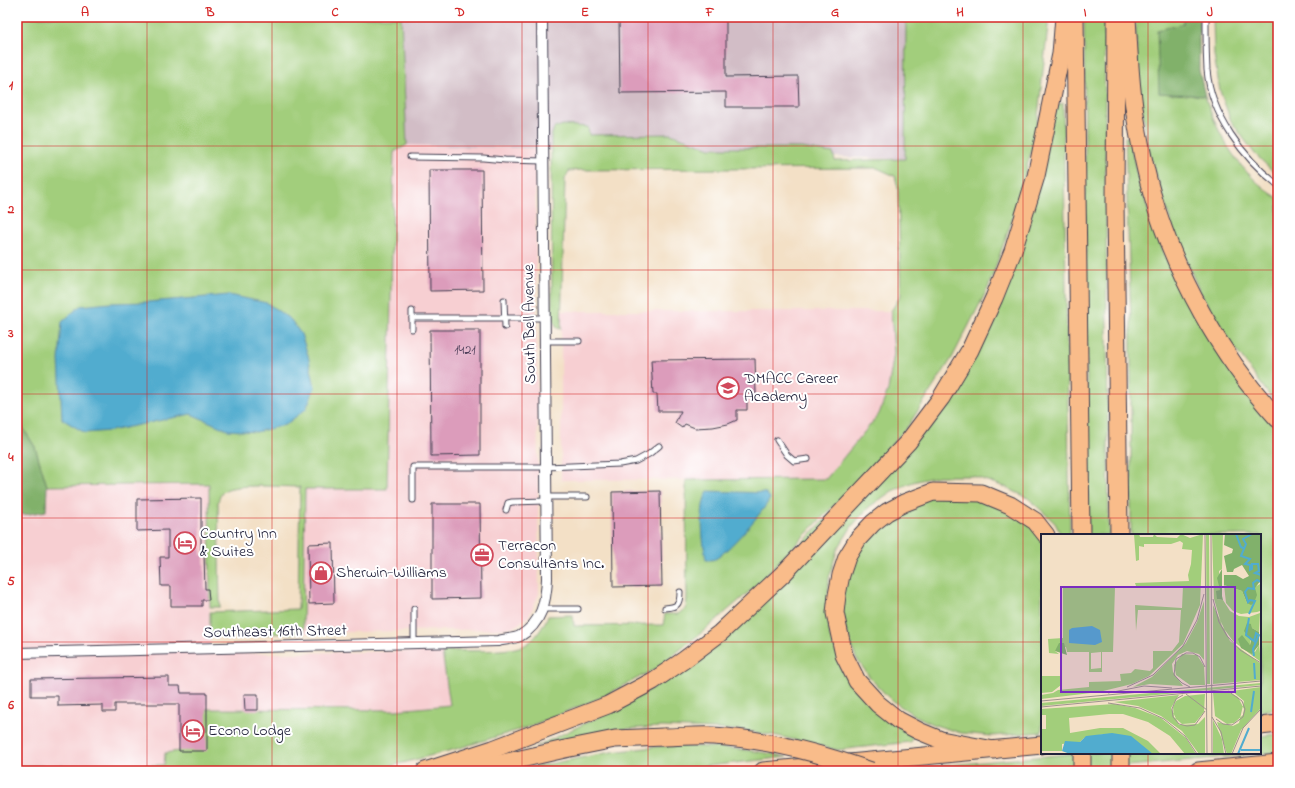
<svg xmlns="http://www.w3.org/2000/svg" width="1295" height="788" font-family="'Indie Flower',sans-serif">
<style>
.built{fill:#f7cfd2}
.industrial{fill:#d2bdc6}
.green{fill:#a2ce7b;stroke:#62785b}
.forest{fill:#81b16b;stroke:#526a53}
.water{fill:#51accf;stroke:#3a6785}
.building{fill:#dc9cbb}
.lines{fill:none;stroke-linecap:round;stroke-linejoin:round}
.lane-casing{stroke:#413e50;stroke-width:7}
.street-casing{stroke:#413e50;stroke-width:12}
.highway-casing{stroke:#413e50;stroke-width:19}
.lane{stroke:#fff;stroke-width:5}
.street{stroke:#fff;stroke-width:10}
.highway{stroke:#f9bc8a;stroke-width:17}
.highway-bridge-casing{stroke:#413e50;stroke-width:19;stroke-linecap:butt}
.highway-bridge{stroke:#f9bc8a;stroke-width:17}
.grid{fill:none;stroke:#d62828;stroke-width:1;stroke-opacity:0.55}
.labels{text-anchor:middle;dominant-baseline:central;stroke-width:4;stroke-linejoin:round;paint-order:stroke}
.number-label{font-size:14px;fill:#50405b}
.street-label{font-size:16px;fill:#22223b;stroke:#fff}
.poi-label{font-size:16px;fill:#22223b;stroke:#fff;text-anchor:start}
.inset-river{fill:none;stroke:#51accf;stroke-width:2}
.inset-road{fill:none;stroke:#9f948e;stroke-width:1}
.view{fill:#7b2cbf;fill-opacity:0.15;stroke:#7b2cbf;stroke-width:2}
.inset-edge{fill:none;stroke:#22223b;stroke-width:2}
.neatline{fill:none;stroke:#d62828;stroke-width:1.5}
.grid-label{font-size:13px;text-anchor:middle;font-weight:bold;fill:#d62828}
</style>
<rect width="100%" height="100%" fill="#fff"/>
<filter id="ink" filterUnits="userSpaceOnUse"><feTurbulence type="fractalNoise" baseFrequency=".025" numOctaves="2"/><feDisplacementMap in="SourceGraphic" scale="8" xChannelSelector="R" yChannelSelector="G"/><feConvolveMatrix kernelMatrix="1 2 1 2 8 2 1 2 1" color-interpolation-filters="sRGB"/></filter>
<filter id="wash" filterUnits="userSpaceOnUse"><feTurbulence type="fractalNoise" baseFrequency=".012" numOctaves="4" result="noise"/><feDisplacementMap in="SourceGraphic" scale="16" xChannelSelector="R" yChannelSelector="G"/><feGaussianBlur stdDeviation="0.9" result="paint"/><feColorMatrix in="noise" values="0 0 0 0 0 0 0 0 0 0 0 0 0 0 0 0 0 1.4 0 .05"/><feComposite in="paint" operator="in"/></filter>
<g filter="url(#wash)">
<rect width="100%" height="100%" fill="#f3e0c6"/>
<!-- built -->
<g class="built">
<path d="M407,144L535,149L539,594L529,616L516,626L501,629L303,633L305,488L387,489L394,152Z"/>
<path d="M561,311H937L879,414L826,479L561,480Z"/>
<path d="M209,484L210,654L442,651L450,705L396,710L207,751L165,765L17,766V513L24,515L46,511L47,486Z"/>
</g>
<!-- industrial -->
<path class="industrial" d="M401,17H906L905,159L407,145Z"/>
<!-- green -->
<g class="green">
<path d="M17,17H401L407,145L394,152L387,489H305L303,633L210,635V612L298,609L300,487C285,487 234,483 224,491C221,493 219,498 218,502L220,607H210L209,484L47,486L35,447L20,423L17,422Z"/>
<path d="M906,17H1049L1036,134L1012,220L988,288L952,358L908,426L860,479L750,591L706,629L657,668L600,698L525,728L456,749L372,771H17V766L164,765L165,753L179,751L207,709L396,710L450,705L442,651C463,650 503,653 523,646C535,641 543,627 548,616L573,615L574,626L663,625L665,614H678L686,608L687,598L686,480L826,479L879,414L888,390L894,353L891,311L901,295L898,188L895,176L877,168L581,170L569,171L565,179L561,329L557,328L552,317L551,137L554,128L563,125L588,127L589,135L671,134L710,148H801L833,153L835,161L905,159Z"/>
<path d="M1084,17H1104L1109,535H1088Z"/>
<path d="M1135,17H1184L1183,24L1159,93L1205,96C1219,138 1240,174 1278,198V407L1231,343L1199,290L1174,232L1150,155L1139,89Z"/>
<path d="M1213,17H1278V176L1255,154L1231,121L1220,91L1214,55Z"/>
<path d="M1063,103L1070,535H1061L1055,523L1028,498L1005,487L973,476H938L913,482L892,491L869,507L852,526L837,550L829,578L827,612L830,637L841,663L914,735L910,742L837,750L778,736L741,730L663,727L621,729L595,733L537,746L624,705L676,674L958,381L1057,105Z"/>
<path d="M1125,137H1129L1136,171L1149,213L1167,261L1192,311L1278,427V709L1260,711V535H1131V322Z"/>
<path d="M928,493L991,497L1042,535V732L992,736L961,733L935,725L914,715L891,700L872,680L856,658L846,631L841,609L842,585L861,540Z"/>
<path d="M1278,734V752L1074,771H888L1079,753H1260V736Z"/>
<path d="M664,746C705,746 747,748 787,757L664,771H513L611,752Z"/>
</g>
<!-- forest -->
<g class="forest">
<path d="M1184,17H1199V70L1205,96L1159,93L1157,30L1183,24Z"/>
<path d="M17,422L20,423L35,447L47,486L46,511L24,515L17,513Z"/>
</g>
<!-- water -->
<g class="water">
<path d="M229,295L267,303L291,320L301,334L308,355L315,387L306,409L285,425L256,432L228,430L191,414L110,431L85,433L62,419L59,360L62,322L80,306L110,303L148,302Z"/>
<path d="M708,491L766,493L770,498C768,507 724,556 715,559C713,560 709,560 706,560C703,543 698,506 708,491Z"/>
</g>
<g id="blocks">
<!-- building -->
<g class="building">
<path d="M619,17H726V77L798,76L799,107H726V92L620,93Z"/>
<path d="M429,170H482L483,290L430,291Z"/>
<path d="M430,330H480V455L431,456Z"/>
<path d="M755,359L756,394L747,393V410H737V420L728,424L713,427L695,428L685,424L682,428L675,423L681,411H658L657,394H653L651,360Z"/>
<path d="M660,491L662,586L613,587L612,492Z"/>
<path d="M201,498V555H204L205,589H208L209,600H202V606H171V586H161L160,557H168V530L137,531V499Z"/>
<path d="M432,504H480L481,598L432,599Z"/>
<path d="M333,543L334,603L309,604L308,544Z"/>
<path d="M169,677V686H180L181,693H207V751H179V704H115V712H103V705L58,706V696H31V679Z"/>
<path d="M244,694H258V710H245Z"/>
</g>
</g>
</g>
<g filter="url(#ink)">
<use href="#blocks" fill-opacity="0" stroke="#413e50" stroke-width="1"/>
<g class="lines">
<!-- lane casing -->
<g class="lane-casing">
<g id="lane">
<path d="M1206,17C1206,34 1206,52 1207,70C1211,115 1243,158 1278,185"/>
<path d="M410,157L483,158L505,160L543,161"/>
<path d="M504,300L505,327"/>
<path d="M412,311V329"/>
<path d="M412,318H545"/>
<path d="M545,341H579"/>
<path d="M777,440L787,455L794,461L808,459"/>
<path d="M546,497H587"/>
<path d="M413,500V467H546L620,464L636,461L649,454L659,446"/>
<path d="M506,510L508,503L512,502L546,501"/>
<path d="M665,608C677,607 680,605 680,592"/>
<path d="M542,609H578"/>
<path d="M414,643V609"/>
</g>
</g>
<!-- street casing -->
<g class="street-casing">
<path id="street" d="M17,653L498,641C505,639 514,639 520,636C542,623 546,601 547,579L542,17"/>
</g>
<!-- highway casing -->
<g class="highway-casing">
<g id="highway">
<path d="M1075,17L1081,535"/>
<path d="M1116,17L1115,202L1119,535"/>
<path d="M1127,17C1129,51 1130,86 1136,120C1140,144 1145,170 1152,194C1176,276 1220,356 1278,419"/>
<path d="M1260,726L1278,724"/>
<path d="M994,750L941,740L919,731L898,720L878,704L857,681L844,655L835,613L837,595L841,575L847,557L858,539L873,523L887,512L904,503L933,492L981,493L1010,505L1035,521L1046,535"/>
<path d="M1121,753V771"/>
<path d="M425,771L493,749L608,705L653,681L684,660L720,633L785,572L908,442L941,398L970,350L994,298L1013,251L1036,176L1061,54L1064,17"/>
<path d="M468,771L565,749L615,739L664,737"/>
<path d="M763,771L1042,745"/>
<path d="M1082,771V753"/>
<path d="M1198,771L1278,763"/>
</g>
</g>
<!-- lane -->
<use href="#lane" class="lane"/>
<!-- street -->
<use href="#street" class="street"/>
<!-- highway -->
<use href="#highway" class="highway"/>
<!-- highway-bridge casing -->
<g class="highway-bridge-casing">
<path id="highway-bridge" d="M664,737C680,737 697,735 713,736C767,739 820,753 871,771"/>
</g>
<!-- highway-bridge -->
<use href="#highway-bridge" class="highway-bridge"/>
</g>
</g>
<!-- grid -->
<path class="grid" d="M147,17V771M272,17V771M397,17V771M522,17V771M648,17V771M773,17V771M898,17V771M1023,17V771M1148,17V535M17,146H1278M17,270H1278M17,394H1278M17,518H1278M17,642H1042M1260,642H1278M1148,753V771"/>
<!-- icons -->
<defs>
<g id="school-ring" transform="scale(1.15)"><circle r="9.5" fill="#fff" stroke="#d1495b" stroke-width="1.5"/><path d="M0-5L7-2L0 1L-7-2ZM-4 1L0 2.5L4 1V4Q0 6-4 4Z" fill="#d1495b"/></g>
<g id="hotel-ring" transform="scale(1.15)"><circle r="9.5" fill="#fff" stroke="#d1495b" stroke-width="1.5"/><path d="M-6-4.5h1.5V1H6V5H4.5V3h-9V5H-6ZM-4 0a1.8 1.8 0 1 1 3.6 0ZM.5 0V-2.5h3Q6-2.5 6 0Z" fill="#d1495b"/></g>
<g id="office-ring" transform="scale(1.15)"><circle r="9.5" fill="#fff" stroke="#d1495b" stroke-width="1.5"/><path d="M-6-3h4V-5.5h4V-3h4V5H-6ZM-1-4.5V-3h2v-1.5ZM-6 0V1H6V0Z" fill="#d1495b"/></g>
<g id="shop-ring" transform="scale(1.15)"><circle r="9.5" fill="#fff" stroke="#d1495b" stroke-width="1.5"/><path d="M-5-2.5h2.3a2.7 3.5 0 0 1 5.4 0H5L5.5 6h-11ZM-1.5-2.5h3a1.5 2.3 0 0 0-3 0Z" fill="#d1495b"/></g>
</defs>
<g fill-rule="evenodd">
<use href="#school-ring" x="728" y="388"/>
<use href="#hotel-ring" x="185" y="543"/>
<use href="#office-ring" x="482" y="555"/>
<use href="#shop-ring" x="321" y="573"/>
<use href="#hotel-ring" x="193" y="731"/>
</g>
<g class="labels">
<!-- number labels -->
<g class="number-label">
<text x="465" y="350">1421</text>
</g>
<!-- street labels -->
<g class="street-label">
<text transform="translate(530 324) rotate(-91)">South Bell Avenue</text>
<text transform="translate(275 632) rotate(-1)">Southeast 16th Street</text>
</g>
<!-- poi labels -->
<g class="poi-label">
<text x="744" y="379">DMACC Career<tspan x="744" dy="18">Academy</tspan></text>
<text x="200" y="534">Country Inn<tspan x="200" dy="18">&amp; Suites</tspan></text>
<text x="498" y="546">Terracon<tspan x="498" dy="18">Consultants Inc.</tspan></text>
<text x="336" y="573">Sherwin-Williams</text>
<text x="208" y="731">Econo Lodge</text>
</g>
</g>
<!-- overview -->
<g transform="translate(1041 534)">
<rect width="220" height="220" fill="#f3e0c6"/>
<path d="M93,0H98L99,3H112L113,0L116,3L136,4L140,0L149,4L162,0L159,71L142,110L108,142L91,150L58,158L0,165V161L12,159L17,156L48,153V148L80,147L79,140L90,139L94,135L109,137L112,134V117H131L138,108L140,76H97L95,97L94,71L141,74L142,52H95L94,49L148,47L147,41L150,30L151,16L141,15L142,9L139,7L130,10H103V13L98,12V26L95,27ZM165,0H168L169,150H166ZM171,0H182L181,35L178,37L179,56L176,65L182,66L189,77L198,82L208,83L219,79L218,98L211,94V90L209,111L197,105L214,118L218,111L220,128L192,107L181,92L173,65ZM219,50V77L216,78L200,80L192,77L185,69L183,51L201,57L206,69L214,53ZM22,53H74L72,118H61V138H48V118H26L25,113L14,117L18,120L8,119L7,105L22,104ZM60,118V134L50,135V119ZM163,67V126L158,120L146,117L137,121L131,130L132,138L142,152L109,150L92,153L111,143L145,109L156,88ZM172,71L189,107L220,130V146L172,150ZM141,120L156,121L163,132L164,151H149L135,141L133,131ZM0,142H19L20,151L11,158L0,159ZM220,149V151L0,172V169ZM220,153V174L200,196L190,220H186L176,188L192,192L198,189L203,167L191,157ZM187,158L197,163L203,175L202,181L193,189L186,190L174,182L172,159ZM164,160L163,178L154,189L141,190L133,183L132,173L135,167L144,162ZM138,161L130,174L138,191L157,190L164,183V220H158L141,197L120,182L97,172L73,168ZM73,170L94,174L120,184L145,204L155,220H144L129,202L107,188L82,180H68L28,184L29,199L59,194H82L107,207L120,220H112L63,200L43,204L39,208L21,210V217H0V195H5V181H0V175ZM172,186L181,205L183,220H172Z" fill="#a2ce7b" fill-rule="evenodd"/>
<path d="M184,0H220V46L214,54L216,61L213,69L210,71L206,69L201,57L183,51V41H195L202,45L208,42L201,31L193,35L192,38H186L183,22L191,19L192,15L183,11ZM181,35V62L182,66L176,65L175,57L179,56L176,44ZM206,89L210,90L211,94L218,98V111L211,120L200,114L197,105L201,101L209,111L210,107L203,97ZM18,109H23L26,121L14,117Z" fill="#81b16b"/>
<path d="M51,92L59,96L61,108L54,111L28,109V96L31,94ZM71,199L90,202L112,220H29L21,217L24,207L39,208L45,202Z" fill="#51accf"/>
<path class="inset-river" d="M195,0L200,13L204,15M211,0L202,5L205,10L200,22L209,25L204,30L209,31V36L211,35V30H217L218,37L214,39L220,41M208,80L214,67L209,66L207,68L204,58L207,54L213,55L212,49L216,46L220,48M208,84L205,101L213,107L215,99L218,101L212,115L213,122M213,129L214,145M210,178L213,157M200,216H220M197,220L208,194"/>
<path class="inset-road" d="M164,0L166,220M170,0L171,220M172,65L178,88L186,102L199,116L220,129M86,153L112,141L142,112L156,86L163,60M149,153L141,149L133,141L135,125L145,119H152L159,123L164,133M67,159L103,152L131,154M145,160L166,176M142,161L135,165L131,175L132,183L138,190L146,192L154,191L164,177M0,167L220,147M67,169L99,174L123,185L144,202L156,220M0,173L220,152M171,183L180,198L185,220M175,185L182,190L191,191L202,183L204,175L201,167L187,157M191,220L202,194L220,175"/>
<path class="view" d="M20,53H194V158H20Z"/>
<rect width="220" height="220" class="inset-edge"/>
</g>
<!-- margin -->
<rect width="1295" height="788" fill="none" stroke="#fff" stroke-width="44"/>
<rect x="22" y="22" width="1251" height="744" class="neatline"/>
<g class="grid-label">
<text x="85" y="16">A</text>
<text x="210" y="16">B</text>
<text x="335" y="16">C</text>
<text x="460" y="16">D</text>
<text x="585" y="16">E</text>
<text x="710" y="16">F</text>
<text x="835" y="16">G</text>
<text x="960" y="16">H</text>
<text x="1085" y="16">I</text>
<text x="1210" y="16">J</text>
<text x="11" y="89">1</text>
<text x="11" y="213">2</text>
<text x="11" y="337">3</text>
<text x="11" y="461">4</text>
<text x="11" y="585">5</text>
<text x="11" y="709">6</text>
</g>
</svg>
